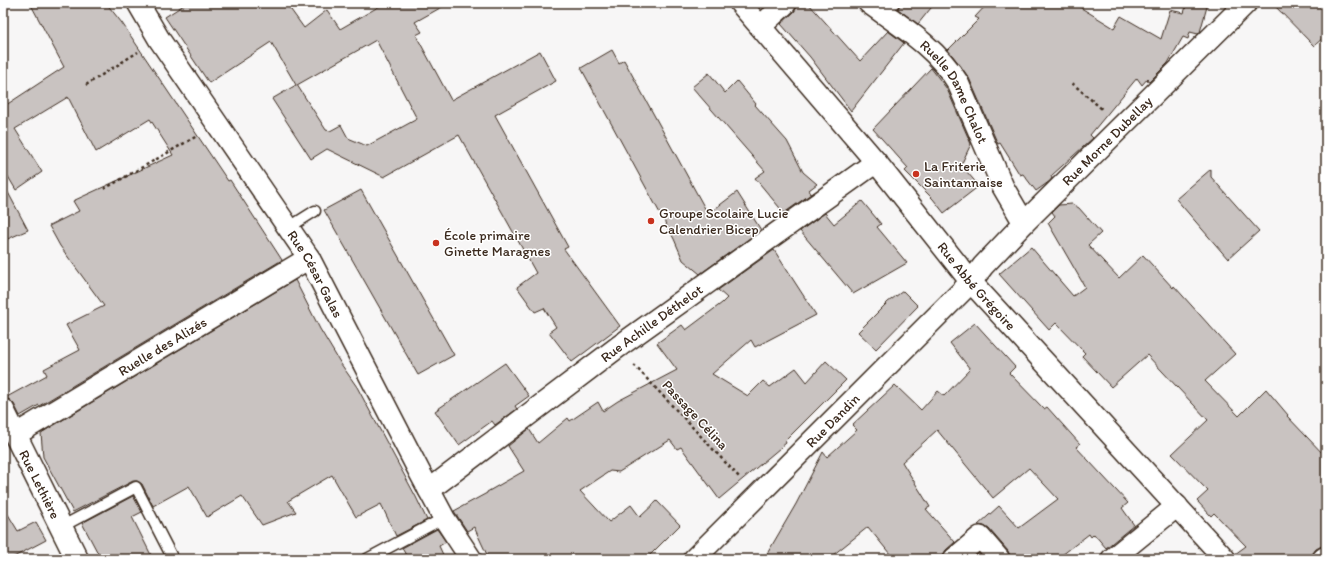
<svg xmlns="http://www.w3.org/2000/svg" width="1329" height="562" font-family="Itim,sans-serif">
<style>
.building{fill:#c9c3c1;stroke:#3b2a1e;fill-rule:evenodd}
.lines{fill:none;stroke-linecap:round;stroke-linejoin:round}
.lane-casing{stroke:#3b2a1e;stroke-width:13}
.street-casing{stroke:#3b2a1e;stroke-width:24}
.secondary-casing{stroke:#3b2a1e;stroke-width:25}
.path{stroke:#3b2a1e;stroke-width:2.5;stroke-dasharray:3 3;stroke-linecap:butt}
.lane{stroke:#fff;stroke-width:10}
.street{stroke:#fff;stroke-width:21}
.secondary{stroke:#fff;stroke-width:22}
.poi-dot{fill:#c8321e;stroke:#fff;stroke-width:1.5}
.labels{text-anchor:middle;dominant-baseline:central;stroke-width:3;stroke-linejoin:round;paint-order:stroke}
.street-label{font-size:14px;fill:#3b2a1e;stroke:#fff}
.poi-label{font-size:14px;fill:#3b2a1e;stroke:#fff;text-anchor:start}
</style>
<rect width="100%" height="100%" fill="#f7f6f6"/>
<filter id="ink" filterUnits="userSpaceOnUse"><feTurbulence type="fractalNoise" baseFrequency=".025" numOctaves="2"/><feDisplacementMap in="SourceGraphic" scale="8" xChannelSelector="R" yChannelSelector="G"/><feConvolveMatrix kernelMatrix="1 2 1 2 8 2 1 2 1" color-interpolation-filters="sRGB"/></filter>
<g filter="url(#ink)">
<!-- building -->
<g class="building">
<path d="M30,3H106L122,23L228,181L230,180L282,260L39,406V405L20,416L14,404L10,400L5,398L47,375L44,369L80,350L66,325L104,306L60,246L49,226L79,211L73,201L173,155L150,119L96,152L68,97L15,129L42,172L16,190L3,168V107L64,67Z"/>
<path d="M187,3H286L304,28L327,10L340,29L385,3H449L415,22L422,32L416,35L419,39H418L451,100L540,51L556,81L495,115L568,247L564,249L620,326L572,362L549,332L556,327L544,308L535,312L517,287L536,273L459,135L384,177L327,149L311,159L272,99L296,85L271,42L209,83L165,17ZM376,40L417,119L367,146L348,138L341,125L330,131L326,130L297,85Z"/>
<path d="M798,3H808L860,61L888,31L904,43L851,111L810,57L781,24L794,12L797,7Z"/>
<path d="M900,3H935L918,24L898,9Z"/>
<path d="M988,3H1073L1114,28L1121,16L1161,39L1170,10L1184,13L1187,3H1208L1200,32L1198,34L1190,32L1188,39L1183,37L1168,63L1149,82L1147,81L1148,78L1142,85L1137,78L1090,135L1093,138L1051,176L1052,178L1050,181L1036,191L1023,174L1020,175L1000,143L998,144L997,142L969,78L959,64L948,50L979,19L975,17Z"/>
<path d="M1272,3H1326V35L1314,46Z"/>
<path d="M612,50L619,63L624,60L708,214L737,192L761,230L700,274L683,260L674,239L581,68Z"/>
<path d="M931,68L947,89L971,144L961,165L979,186L944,213L933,199L905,171L908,168L873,129Z"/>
<path d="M709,73L725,93L737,81L756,104L755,105L787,141L803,172L817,184L809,190L811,194L784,213L755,178L765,171L692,87Z"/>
<path d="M1211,169V177L1259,231L1228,259L1176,199Z"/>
<path d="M3,183L28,230L3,241Z"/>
<path d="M361,190L454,355L418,375L324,210Z"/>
<path d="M862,201L881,224L877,227L907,263L853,294L800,231L825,213L834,224Z"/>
<path d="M1072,204L1079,208L1101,233L1088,245L1119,278L1143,255L1173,288L1174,286L1235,354L1205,381L1239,416L1266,389L1288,415L1287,416L1326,457V544L1316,549L1312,555L1307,559H1237L1235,554L1246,546L1214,513L1211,516L1197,501L1208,491L1172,454L1208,420L1147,355L1111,387L1082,356L1085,353L1056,323L1049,330L999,274L1031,247L1073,296L1085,287L1048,223L1055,216L1052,212L1059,205Z"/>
<path d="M774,250L816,315L755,347L751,340L712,374L748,396L763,381L770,387L796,368L807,382L826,361L846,380L785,441L786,443L719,499L681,447L677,449L670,440L619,472L610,471L580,491L609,522L631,505L640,517L657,501L680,525L646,559H489L474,527L467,531L454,511L487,493V492L524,471L508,446L529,429L538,443L568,418L570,421L598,402L603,411L618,401L677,370L657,343L682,325L686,330L722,303L727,298L718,290Z"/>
<path d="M295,280L320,329L341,364L357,387L416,497L427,520L396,536L381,504L356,517L332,475L288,501L296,512L262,525L242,496L207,517L189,486L153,506L142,484L137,481H133L73,512L43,457L41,433Z"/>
<path d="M903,291L918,306L876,349L858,332L888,302Z"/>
<path d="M975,323L1015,367L1009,373L1044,409L1047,407L1063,425L1080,444L1076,447L1128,503L1122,508L1134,525L1106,548L1094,534L1091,537L1089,534L1057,559H1011L1008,551L989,529L984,526L978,525L999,506L1019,528L1058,499L1029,468L993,498L937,430L902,462L930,507L926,509L955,542L946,550L943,555L942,559H894L868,527L828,559H764L796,504L823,452L827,457L857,430L852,425L895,385L921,410L938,391L944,396L970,369L950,343Z"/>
<path d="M505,363L529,396L515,406L517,409L495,425L492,421L459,445L435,411Z"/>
<path d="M133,496L142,512L132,517L153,559H101L82,523Z"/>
<path d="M3,506L18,531L36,522L46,540L10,559H3Z"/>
<path d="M437,529L446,542L439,546L445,559H408L402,548Z"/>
</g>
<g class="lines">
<!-- lane casing -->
<g class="lane-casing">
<g id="lane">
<path d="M885,14L894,3"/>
<path d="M288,228L315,211"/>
<path d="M61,527L136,487L173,559"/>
<path d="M367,559L444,518"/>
</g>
</g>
<!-- street casing -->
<g class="street-casing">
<g id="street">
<path id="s1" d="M138,3L159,39L309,258L419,471L444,518L471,559"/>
<path id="s2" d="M740,3L876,162L971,282L1225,559"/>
<path id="s3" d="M869,3C901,26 937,48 958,83L1003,187L1024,223"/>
<path d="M761,26L786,3"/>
<path id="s4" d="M15,435L309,258"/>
<path id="s5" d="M429,490L618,347L876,162"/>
<path id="s6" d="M694,559L971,282L983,266L1024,223L1246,3"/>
<path d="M954,559L980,537L999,559"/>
<path d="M1112,559L1177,506"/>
<path d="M1323,559L1326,557"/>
</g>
</g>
<!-- secondary casing -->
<g class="secondary-casing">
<g id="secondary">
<path id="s7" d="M3,410L77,559"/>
</g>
</g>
<!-- path -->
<g class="path">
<path d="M1072,83L1103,110"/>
<path d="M86,85L138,52"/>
<path d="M104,189L197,136"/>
<path d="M634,365L740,478"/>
</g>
<!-- lane -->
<use href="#lane" class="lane"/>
<!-- street -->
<use href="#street" class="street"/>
<!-- secondary -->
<use href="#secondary" class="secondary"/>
</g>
</g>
<!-- markers -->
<g class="poi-dot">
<circle cx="916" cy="174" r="4"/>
<circle cx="651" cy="221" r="4"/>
<circle cx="436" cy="243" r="4"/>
</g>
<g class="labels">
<!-- street labels -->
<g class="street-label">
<text stroke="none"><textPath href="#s3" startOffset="126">Ruelle Dame Chalot</textPath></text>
<text stroke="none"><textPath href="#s6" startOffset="588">Rue Morne Dubellay</textPath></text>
<text stroke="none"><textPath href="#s1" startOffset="324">Rue César Galas</textPath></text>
<text stroke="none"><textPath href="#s2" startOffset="369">Rue Abbé Grégoire</textPath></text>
<text stroke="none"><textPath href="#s5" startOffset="278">Rue Achille Déthelot</textPath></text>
<text stroke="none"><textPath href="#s4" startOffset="172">Ruelle des Alizés</textPath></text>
<text transform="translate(695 415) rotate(47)">Passage Célina</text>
<text stroke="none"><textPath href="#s6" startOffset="196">Rue Dandin</textPath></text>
<text stroke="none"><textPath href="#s7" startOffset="83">Rue Lethière</textPath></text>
</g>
<!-- poi labels -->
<g class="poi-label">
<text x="924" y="166">La Friterie<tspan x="924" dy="16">Saintannaise</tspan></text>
<text x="659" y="213">Groupe Scolaire Lucie<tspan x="659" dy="16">Calendrier Bicep</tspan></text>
<text x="444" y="235">École primaire<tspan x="444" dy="16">Ginette Maragnes</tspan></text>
</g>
</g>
<!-- margin -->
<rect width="1329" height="562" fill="none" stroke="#fff" stroke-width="16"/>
<rect x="8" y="8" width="1313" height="546" fill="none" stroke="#3b2a1e" stroke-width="1.5" filter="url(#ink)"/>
</svg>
